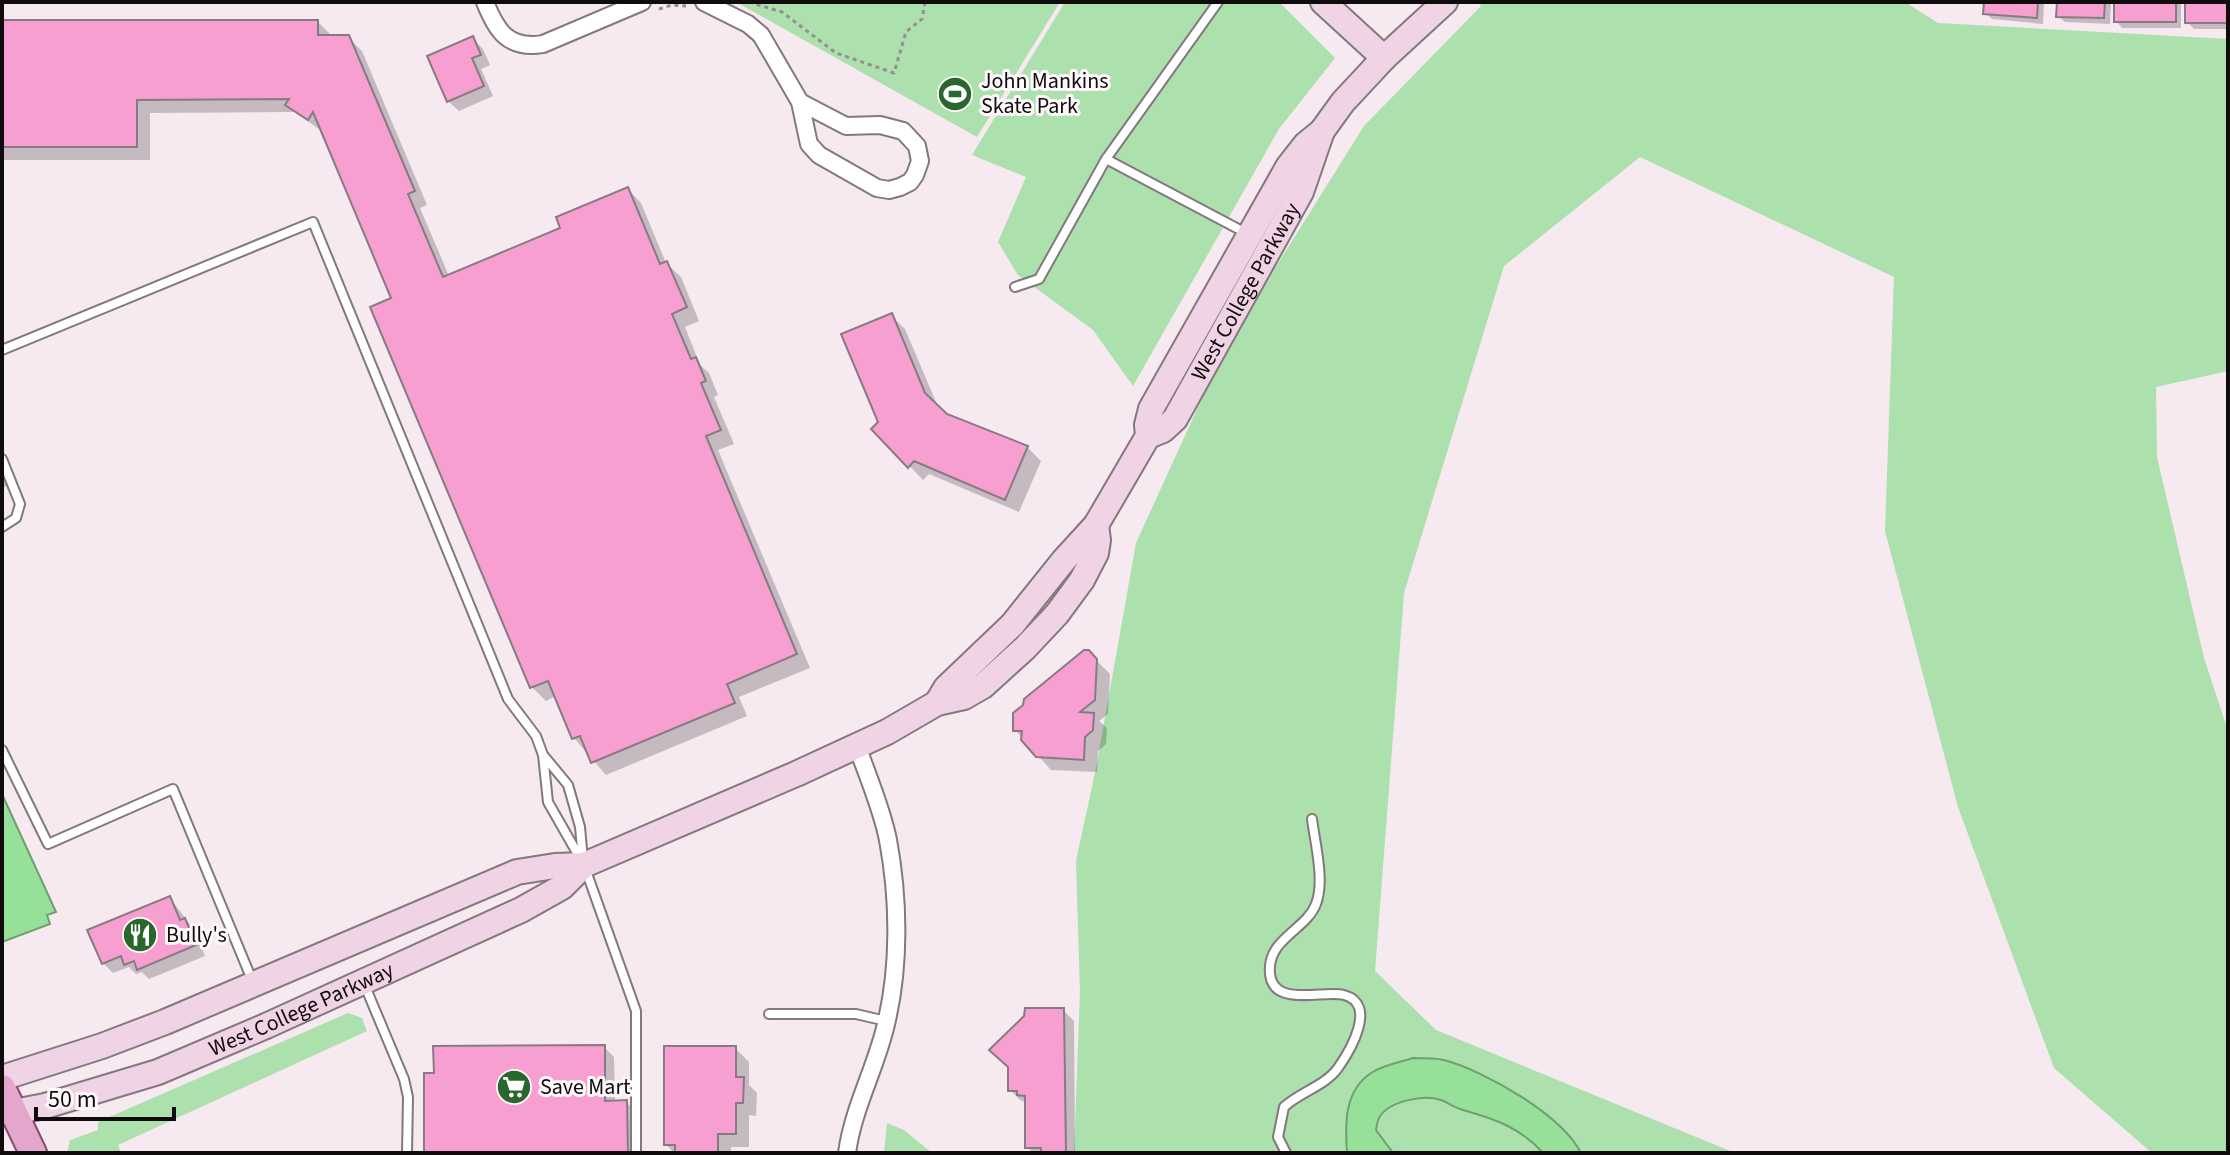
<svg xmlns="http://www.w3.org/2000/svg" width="2230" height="1155" font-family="'Source Sans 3',sans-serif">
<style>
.green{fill:#ace0ad}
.water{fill:#97e09a;stroke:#6ea070;stroke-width:2}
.shadow{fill:#0003}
.building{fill:#f89fd1;stroke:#877b81;stroke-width:2}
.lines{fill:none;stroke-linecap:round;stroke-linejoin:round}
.lane-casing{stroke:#83787e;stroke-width:12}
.street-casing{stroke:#83787e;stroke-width:20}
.secondary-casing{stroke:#83787e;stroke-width:28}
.primary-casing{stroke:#8c4a71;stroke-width:30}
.path{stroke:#978d92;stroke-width:3;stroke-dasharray:4 4;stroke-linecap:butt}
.lane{stroke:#fff;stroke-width:8}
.street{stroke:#fff;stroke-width:16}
.secondary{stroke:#f0d3e4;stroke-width:24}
.primary{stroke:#e2a7ca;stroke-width:26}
.labels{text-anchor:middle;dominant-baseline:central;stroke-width:6;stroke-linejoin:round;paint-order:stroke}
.poi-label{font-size:22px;fill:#100c0e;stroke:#fef8fb;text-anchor:start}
.street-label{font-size:22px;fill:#100c0e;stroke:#fef8fb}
</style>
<rect width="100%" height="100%" fill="#f6e9ef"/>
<!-- green -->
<g class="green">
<path d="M736,2H1060L977,137Z"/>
<path d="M1065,2H1279L1335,58L1279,129L1133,386L1093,330L1018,275L998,242L1026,177L972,155Z"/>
<path d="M1478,2H1905L1938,23L2228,39V371L2156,387L2157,457L2204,658L2228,731V1153H2152L2054,1068L1958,807L1885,531L1894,277L1640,157L1504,266L1404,593L1375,971L1436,1030L1735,1153H1074L1080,991L1076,861L1096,768L1136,543L1225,348L1364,126L1481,6Z"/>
<path d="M348,1013L362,1018L367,1031L118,1145L121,1153L67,1152L70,1140L98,1130V1122Z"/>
<path d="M887,1123L904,1130L932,1153H884Z"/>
</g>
<!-- water -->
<g class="water">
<path d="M2,794L56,912L47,915L50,924L2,942Z"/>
<path d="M1413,1058C1423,1058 1435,1058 1444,1060C1485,1071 1562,1115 1581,1153H1543C1521,1128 1495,1119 1463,1110C1455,1108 1449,1103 1441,1100C1424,1094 1388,1101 1379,1118C1377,1122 1377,1126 1376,1130L1393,1153H1347C1345,1124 1344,1091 1371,1073C1383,1065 1401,1062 1413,1058Z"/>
</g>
<!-- shadow -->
<g class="shadow">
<path d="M1986,2H2044L2043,24L1992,19L1985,13Z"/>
<path d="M2059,2H2111L2110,24L2065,22L2058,16Z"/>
<path d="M2116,2H2181V28H2122L2116,21Z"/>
<path d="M2187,2H2228V29H2194L2187,22Z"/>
<path d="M2,22H318L331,35L348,37L362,51L427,205L420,208L449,276L563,229L628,189L641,203L666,263L681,277L699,321L685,327L700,365L709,373L718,395L714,397L734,444L718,450L810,668L739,697L747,716L606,775L574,738L556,696L546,701L532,687L394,299L323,132L295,112L150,113V160H2Z"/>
<path d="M472,38L483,49L490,65L481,69L493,96L459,111L448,101Z"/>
<path d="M891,316L905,329L939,409L946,416L1027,447L1041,461L1019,512L929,474L923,480L874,429L880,423Z"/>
<path d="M2,471L8,485L2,488Z"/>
<path d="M1088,652L1110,674L1108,714L1099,721L1107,728L1106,744L1098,751L1097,772L1051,770L1015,730Z"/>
<path d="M170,898L195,931L205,956L149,979L142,972L136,974L129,967L113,973L103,963Z"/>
<path d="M1063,1010L1074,1021L1075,1153H1033L1027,1147V1103L1020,1100L1010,1090Z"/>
<path d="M604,1047L614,1057L615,1103L626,1102L637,1113V1153H426Z"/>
<path d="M735,1048L749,1062V1085L757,1093L756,1116L749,1115V1147H731V1153H674L666,1144Z"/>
</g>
<!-- building -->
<g class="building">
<path d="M1984,2H2038L2037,18L1983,14Z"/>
<path d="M2057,2H2105L2104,18L2056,17Z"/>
<rect x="2114" y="2" width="62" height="20"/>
<rect x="2185" y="2" width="43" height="21"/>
<path d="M2,20H318V35H349L415,191L408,194L443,277L560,228L556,217L628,187L660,264L667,261L687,307L672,314L691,359L696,357L706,381L701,383L721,430L706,436L797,654L727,684L735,703L591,763L580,736L572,739L548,681L530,688L370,307L391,298L313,112L308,120L285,105L289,99L137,100V147H2Z"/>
<path d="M473,36L481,55L472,58L484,86L447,102L427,56Z"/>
<path d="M892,313L925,393L947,414L1028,446L1005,500L914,461L908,468L871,429L878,422L841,334Z"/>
<path d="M1084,650H1089L1097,659L1095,700L1080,712L1094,713L1093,730L1085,737L1084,760L1036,757L1021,740L1022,731H1013V713L1023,705L1024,699Z"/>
<path d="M170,896L180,920L185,918L196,945L137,970L134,961L124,965L121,956L102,964L87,930Z"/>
<path d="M1025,1008H1064L1066,1153H1041V1148H1025V1096L1017,1095V1091H1008V1067L989,1050L1024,1016Z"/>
<path d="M605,1045V1101L627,1100L628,1153H424V1073H434L433,1046Z"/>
<path d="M664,1046H736V1077H744L743,1103H736V1134H718V1153H675V1145H664Z"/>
</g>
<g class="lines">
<!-- lane casing -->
<g class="lane-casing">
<g id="lane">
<path d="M1106,159L1246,233"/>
<path d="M1015,287L1039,279L1106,159L1218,2"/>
<path d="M2,350L313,222L508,699L536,736L543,755L548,802L584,865L636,1011V1153"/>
<path d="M2,459L20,504L16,518L2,527"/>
<path d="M2,750L48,844L173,789L252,980"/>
<path d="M544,756L568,785L580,827L583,860"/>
<path d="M365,986L404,1079L408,1097L407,1153"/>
<path d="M769,1014H856L886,1021"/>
<path d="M1286,1153L1278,1137L1284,1107C1300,1092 1325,1086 1338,1068C1350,1051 1378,1004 1344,995C1324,989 1266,1011 1270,966C1272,938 1307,928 1316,904C1325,881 1315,843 1312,819"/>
</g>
</g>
<!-- street casing -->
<g class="street-casing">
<g id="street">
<path d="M485,2C496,30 508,50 543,44L642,2"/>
<path d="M704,2L748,24L761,35L800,102L809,144L819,155L877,188L889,190L900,187L910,182L915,175L920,161L917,146L903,131L880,125L846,126L800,102"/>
<path d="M847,1153C853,1108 876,1068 886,1024C900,966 899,899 888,840C882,809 868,777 857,746"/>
</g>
</g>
<!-- secondary casing -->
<g class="secondary-casing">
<g id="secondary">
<path d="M1323,2L1384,58"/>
<path id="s1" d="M1148,436L1163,430L1175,419L1301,192L1322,131"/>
<path d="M937,703L946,688L1012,625L1064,560L1096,525L1148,436L1147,425L1151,409L1288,167L1306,144L1322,131L1343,102L1384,58L1445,2"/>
<path d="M2,1078L102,1046L165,1022L517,872L555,866L584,865L796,774L887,732L937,703L964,697L983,686L1025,648L1057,614L1082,580L1096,553L1098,540L1096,525"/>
<path id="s2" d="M2,1111L14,1112L45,1106L158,1072L266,1026L521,910L562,887L584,865"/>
</g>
</g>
<!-- primary casing -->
<g class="primary-casing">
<path id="primary" d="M2,1088L33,1153"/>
</g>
<!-- path -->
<g class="path">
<path d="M749,2L782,12L836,53L894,73L906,32L922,19L925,2"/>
<path d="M659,9L672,5L686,6"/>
</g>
<!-- lane -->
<use href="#lane" class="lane"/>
<!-- street -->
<use href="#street" class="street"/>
<!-- secondary -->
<use href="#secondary" class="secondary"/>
<!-- primary -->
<use href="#primary" class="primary"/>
</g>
<!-- icons -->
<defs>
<g id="stadium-disc" transform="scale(1.8)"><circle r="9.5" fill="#29672f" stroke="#fef8fb"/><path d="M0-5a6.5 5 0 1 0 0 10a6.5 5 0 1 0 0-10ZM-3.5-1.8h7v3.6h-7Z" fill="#fff"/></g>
<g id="restaurant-disc" transform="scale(1.8)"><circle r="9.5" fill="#29672f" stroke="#fef8fb"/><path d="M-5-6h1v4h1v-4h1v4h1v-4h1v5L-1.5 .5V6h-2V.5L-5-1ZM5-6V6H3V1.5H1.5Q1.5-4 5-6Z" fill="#fff"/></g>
<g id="supermarket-disc" transform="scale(1.8)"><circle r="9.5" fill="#29672f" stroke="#fef8fb"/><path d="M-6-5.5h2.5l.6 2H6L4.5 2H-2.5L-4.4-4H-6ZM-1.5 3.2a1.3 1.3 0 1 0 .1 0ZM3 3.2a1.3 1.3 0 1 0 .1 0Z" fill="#fff"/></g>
</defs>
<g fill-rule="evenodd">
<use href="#stadium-disc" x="955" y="94"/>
<use href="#restaurant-disc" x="140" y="935"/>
<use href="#supermarket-disc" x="514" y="1087"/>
</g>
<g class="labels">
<!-- poi labels -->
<g class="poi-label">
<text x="981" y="81">John Mankins<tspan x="981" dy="25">Skate Park</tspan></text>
<text x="166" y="935">Bully's</text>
<text x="540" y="1087">Save Mart</text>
</g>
<!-- street labels -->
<g class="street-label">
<text stroke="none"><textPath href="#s1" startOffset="178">West College Parkway</textPath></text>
<text stroke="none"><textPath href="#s2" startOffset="318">West College Parkway</textPath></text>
</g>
</g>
<!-- border -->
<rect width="2230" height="1155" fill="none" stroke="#100c0e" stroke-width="8"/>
<!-- scale -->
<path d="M36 1107v12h138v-12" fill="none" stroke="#100c0e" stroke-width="4"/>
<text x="48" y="1107" font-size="24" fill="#100c0e" stroke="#fef8fb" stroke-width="6" paint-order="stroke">50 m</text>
</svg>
